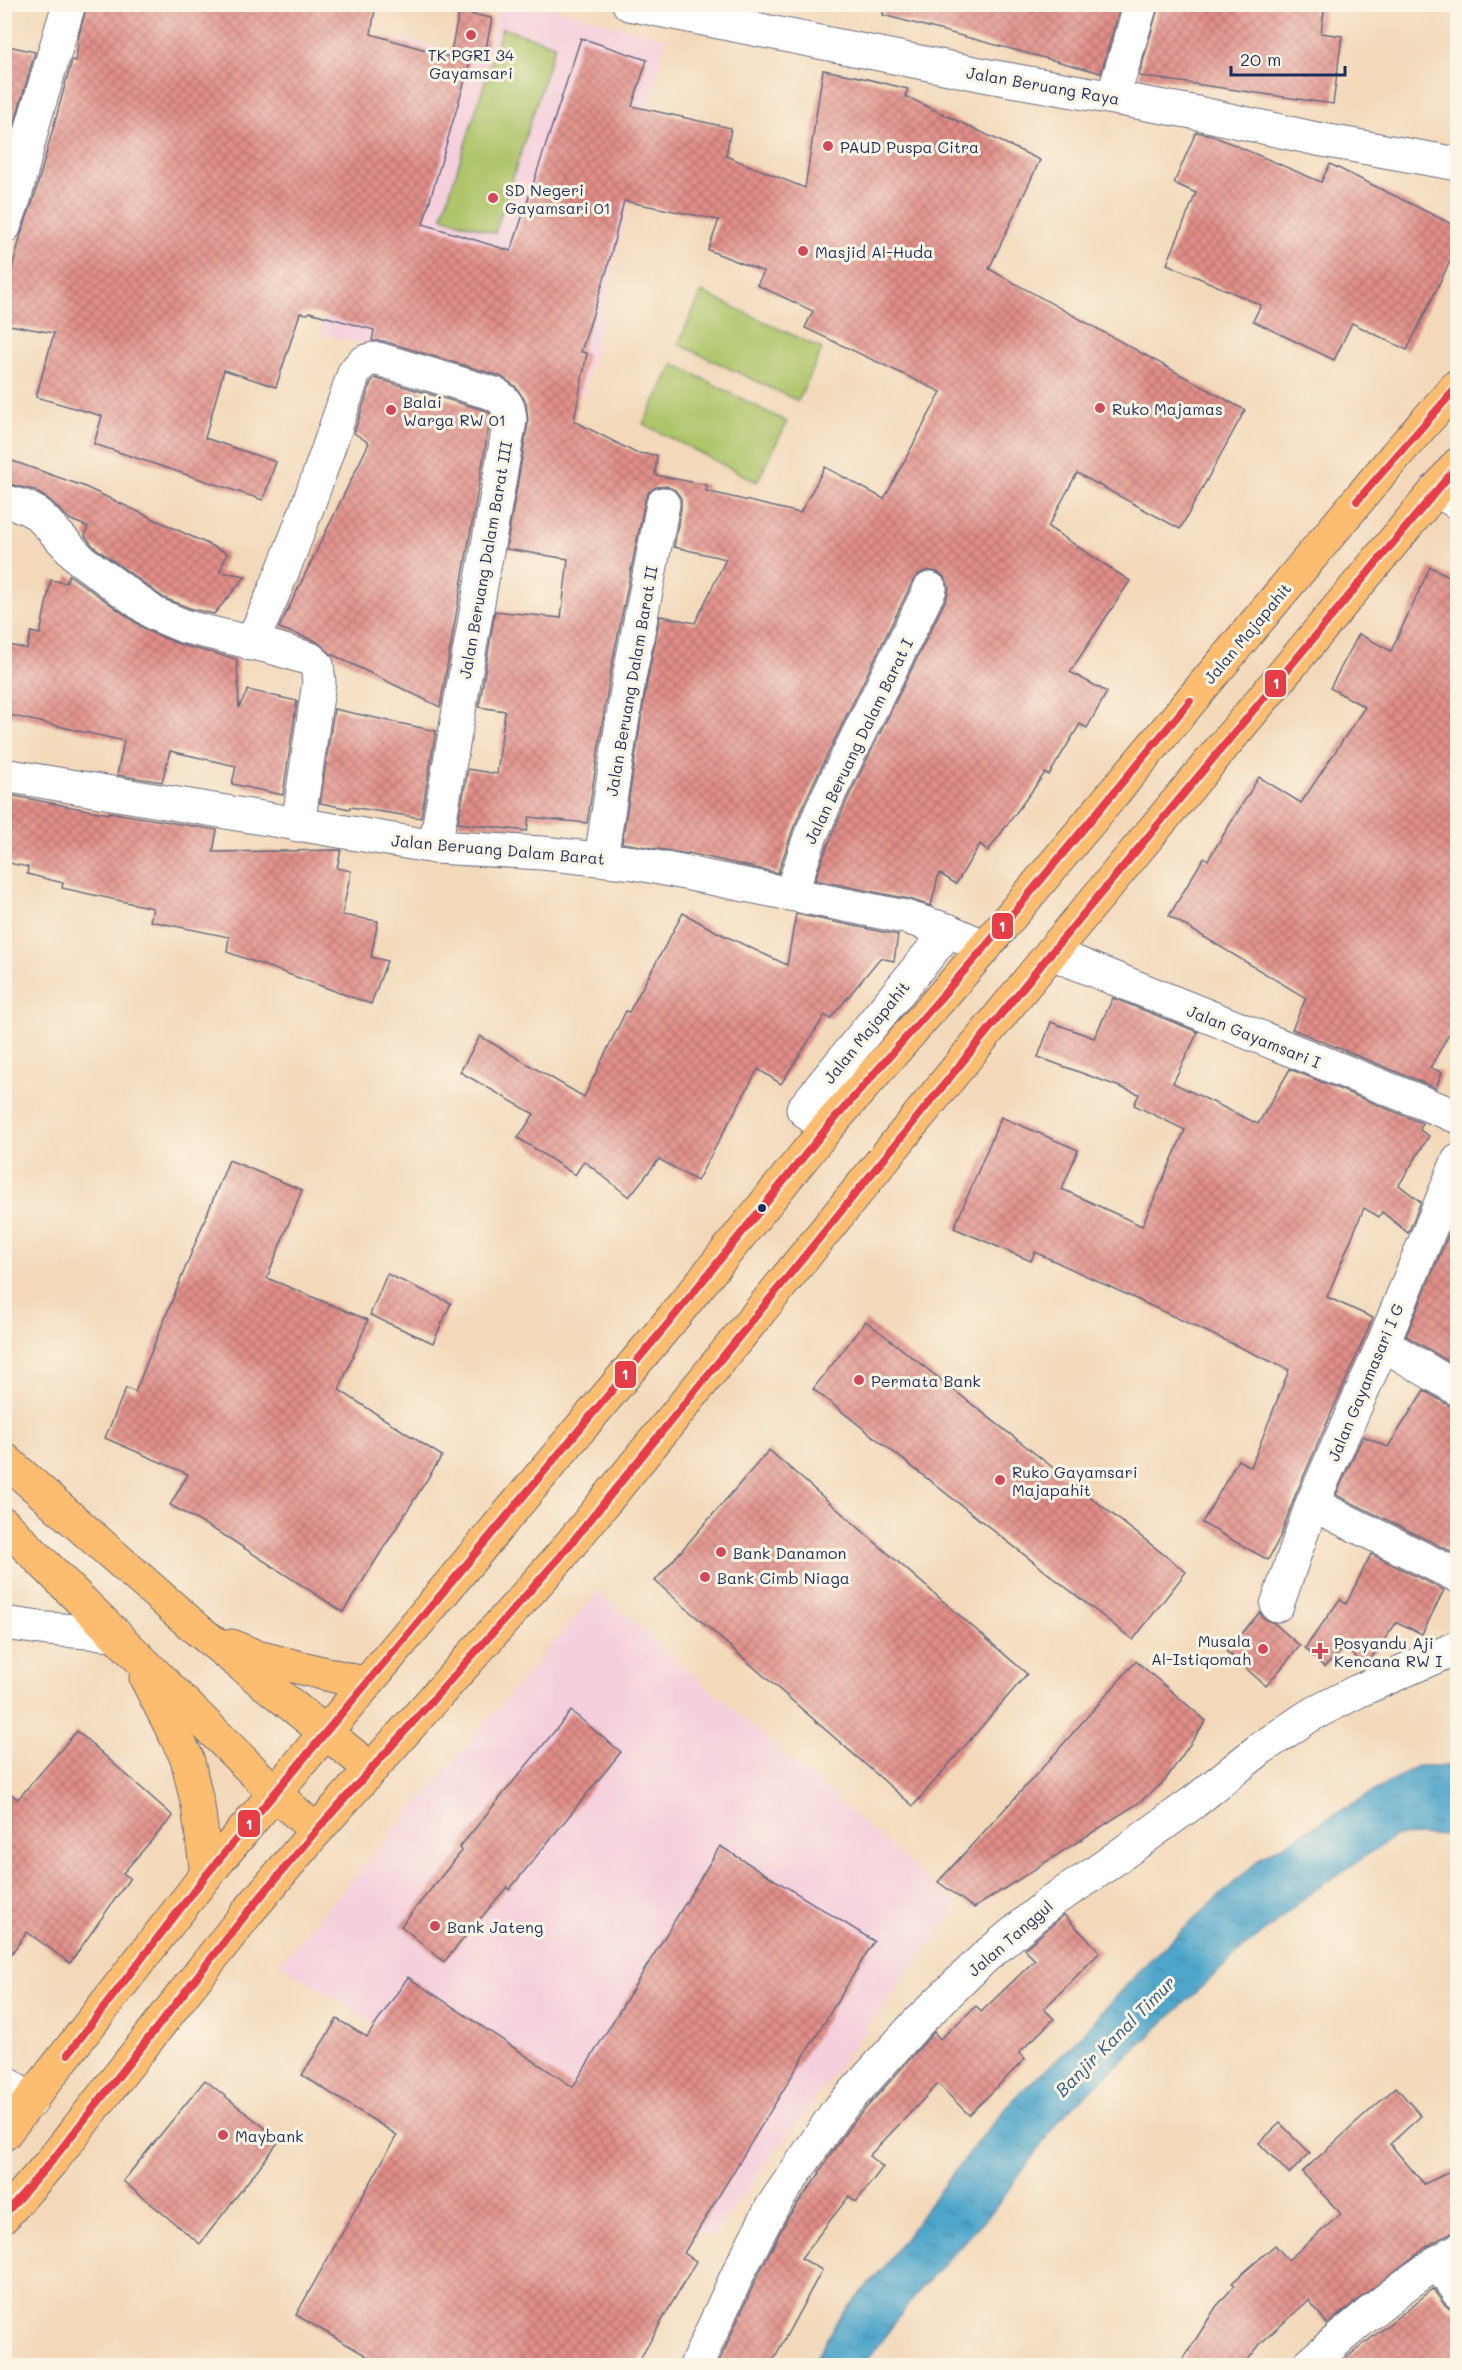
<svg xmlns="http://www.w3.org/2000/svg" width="1462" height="2370" font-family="Mali,sans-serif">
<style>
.built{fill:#f5cfdc}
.grass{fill:#afc56a;stroke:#657a64;stroke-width:1.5}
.water{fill:url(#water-ripples);stroke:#356a94;stroke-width:1.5}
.building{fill:url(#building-cross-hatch);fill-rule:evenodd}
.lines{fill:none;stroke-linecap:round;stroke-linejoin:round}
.street-casing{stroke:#676a7e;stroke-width:35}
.primary-casing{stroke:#676a7e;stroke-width:35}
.highway-casing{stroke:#676a7e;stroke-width:35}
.street{stroke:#fff;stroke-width:33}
.primary{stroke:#fcbd6f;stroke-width:33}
.highway{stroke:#fcbd6f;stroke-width:33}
.bus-1-casing{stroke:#fcf5e5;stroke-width:12}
.bus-1{stroke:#e83d46;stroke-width:8}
.poi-dot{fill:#d1495b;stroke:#fcf5e5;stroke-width:2}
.bus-dot{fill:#1b2f5e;stroke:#fcf5e5;stroke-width:2}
.labels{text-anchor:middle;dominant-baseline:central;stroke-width:6;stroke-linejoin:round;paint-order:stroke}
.poi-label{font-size:16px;fill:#1b2f5e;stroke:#fcf5e5;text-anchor:start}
.street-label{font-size:16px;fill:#1b2f5e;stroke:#fcf5e5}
.water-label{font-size:18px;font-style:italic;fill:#2d5984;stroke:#fcf5e5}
.line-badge{stroke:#fcf5e5;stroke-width:2}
.badge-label{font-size:16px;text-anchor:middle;font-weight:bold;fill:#fff}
</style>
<defs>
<pattern id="water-ripples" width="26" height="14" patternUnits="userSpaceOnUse" patternTransform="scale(1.5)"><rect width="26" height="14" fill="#4fa6cb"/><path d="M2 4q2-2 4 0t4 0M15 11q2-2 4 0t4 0" fill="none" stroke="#4188a8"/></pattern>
<pattern id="building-cross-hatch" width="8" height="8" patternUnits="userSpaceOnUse" patternTransform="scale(1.5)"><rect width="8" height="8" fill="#e28e88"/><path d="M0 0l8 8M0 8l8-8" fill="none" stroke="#b67472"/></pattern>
</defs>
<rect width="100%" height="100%" fill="#fcf5e5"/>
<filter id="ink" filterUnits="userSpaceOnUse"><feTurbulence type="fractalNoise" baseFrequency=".0167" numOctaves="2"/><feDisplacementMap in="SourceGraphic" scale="12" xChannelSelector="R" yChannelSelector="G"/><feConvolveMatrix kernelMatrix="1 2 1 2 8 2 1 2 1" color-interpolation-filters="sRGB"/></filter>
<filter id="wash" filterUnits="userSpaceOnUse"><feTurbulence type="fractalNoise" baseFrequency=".008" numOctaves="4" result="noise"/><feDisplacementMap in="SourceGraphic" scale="24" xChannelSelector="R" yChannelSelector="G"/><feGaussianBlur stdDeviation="1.35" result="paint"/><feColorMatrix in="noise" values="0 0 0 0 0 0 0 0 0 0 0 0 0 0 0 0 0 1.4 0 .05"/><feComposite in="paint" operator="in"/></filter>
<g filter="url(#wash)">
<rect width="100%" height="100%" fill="#f3d9ba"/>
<!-- built -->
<g class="built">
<path d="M499,4L541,5L666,38L584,396L319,334L402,38L484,62Z"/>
<path d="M598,1591L958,1906L711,2238L280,1964Z"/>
</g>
<!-- grass -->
<g class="grass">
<path d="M502,28L555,45L495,233L442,217Z"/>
<path d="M702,292L822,349L798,401L678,344Z"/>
<path d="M674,364L787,422L757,482L643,424Z"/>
</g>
<!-- water -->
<path class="water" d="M1417,1766H1457V1834L1395,1836L1312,1892L1239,1952L1060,2119L996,2207L920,2289L863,2365H812L837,2321L882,2269L949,2178L1014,2098L1073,2044L1148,1962L1262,1857Z"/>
<g id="blocks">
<!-- building -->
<g class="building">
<path d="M87,4H376L371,34L470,63L423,224L511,251L581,38L647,60L632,106L731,128L726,156L805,188L823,70L855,76L908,89L905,96L1040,160L989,269L1245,410L1180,529L1077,473L1048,527L1130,581L1070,672L1107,692L1087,728L1080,724L1049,775L1045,773L988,851L980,844L956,884L939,873L931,906L909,899L815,880L828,844L847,800L947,597L949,587L945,578L939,573L928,570L919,574L913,581L813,784L793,829L778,873L688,853V854L622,843L647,681L660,616L695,623L726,559L674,547L681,508V498L675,490L666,486L656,487L649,492L645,500L610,675L587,823L529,817L527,831L458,823L468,769L497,774L505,711L479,707L495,611L561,618L568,559L506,549L528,423L526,402L515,386L500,376L383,341H372L374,330L309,312L308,314L300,313L276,387L224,370L205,438L276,462L263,500L94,444L102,416L36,397L54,333L4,324V300L21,234L33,201L72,60L76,61L78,40ZM624,201L719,220L708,250L764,272L757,285L813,311L805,328L941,392L884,499L825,467L800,513L706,491L707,485L655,475L657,455L636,453L574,421L587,353L581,352L607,270Z"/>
<path d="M884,4H1121L1101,73L883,15Z"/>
<path d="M1159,4H1325L1321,33L1342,36L1333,104L1139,76Z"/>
<path d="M459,12L492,18L484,58L451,51Z"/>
<path d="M4,45L35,52L4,161Z"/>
<path d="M1196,132L1211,135L1321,182L1330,164L1458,227V245L1407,350L1352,323L1334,360L1253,321L1261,305L1167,264L1196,193L1174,183Z"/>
<path d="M375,378L487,411L491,415L440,707L331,654L316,641L279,628L369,443L354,433L371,382Z"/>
<path d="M4,458L83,486L227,553L220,572L246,576L214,614L192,609L164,598L93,546L85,536L88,527L69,519L51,501L34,490L4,483Z"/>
<path d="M1430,567L1458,580V1018L1430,1068L1442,1072L1436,1088L1292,1029L1306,998L1169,916L1204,857L1208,860L1259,777L1301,803L1365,707L1330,688L1359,634L1391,651Z"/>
<path d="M69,575L148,631L181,645L237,659L239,707L248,690L297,701L283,795L232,784L236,766L170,751L162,782L117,775L124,741L4,714V644L27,649L31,632L40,634L51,580L66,583Z"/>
<path d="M334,709L436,731L421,818L350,807V809L320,803Z"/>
<path d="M4,794L108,814L109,812L217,830L213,852L341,850L337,868L351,871L342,915L378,921L371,957L387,961L371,1004L227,952L229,937L150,921L153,908L62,888L63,883L27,874L28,867L4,862Z"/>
<path d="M683,913L717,932L787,965L796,914L898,935L894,961L880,958L830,1019L825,1015L781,1084L758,1069L697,1181L659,1159L629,1197L584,1161L575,1175L518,1138L534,1114L460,1072L480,1036L584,1097L626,1011L629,1012Z"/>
<path d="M1113,998L1198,1032L1173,1083L1258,1124L1290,1069L1422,1123L1420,1130L1429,1136L1399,1185L1421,1202L1408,1233L1382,1212L1379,1217L1364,1208L1327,1297L1373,1318L1295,1496L1281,1535L1268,1560L1202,1523L1238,1460L1251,1467L1289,1370L1035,1252L1031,1261L954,1228L1001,1117L1078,1150L1062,1189L1142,1226L1185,1130L1134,1105L1139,1094L1038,1057L1051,1022L1094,1038Z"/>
<path d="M229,1160L302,1190L267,1278L368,1320L339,1390L442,1456L343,1612L227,1537L170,1505L188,1474L105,1438L126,1388L135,1392Z"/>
<path d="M1458,1212V1367L1406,1336Z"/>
<path d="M387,1274L451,1303L433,1343L370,1315Z"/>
<path d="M866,1321L1186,1572L1133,1640L813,1389Z"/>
<path d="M1424,1390L1448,1405L1458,1408V1555L1336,1495L1363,1436L1388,1447Z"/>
<path d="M769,1450L1027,1674L913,1806L655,1581Z"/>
<path d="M1371,1554L1444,1590L1422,1634L1397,1622L1366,1665L1344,1648L1324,1667L1305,1648L1340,1599L1346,1604Z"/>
<path d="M1260,1612L1263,1618L1274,1623L1300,1646L1266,1686L1226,1651Z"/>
<path d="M1136,1661L1206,1721L1164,1782L1137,1804L974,1908L938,1882L1044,1766Z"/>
<path d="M571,1711L621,1752L509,1890L507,1887L444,1962L401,1926L462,1851L459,1848Z"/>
<path d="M77,1731L173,1816L123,1873L130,1878L70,1963L27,1932L4,1964V1789L18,1799Z"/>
<path d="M720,1846L874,1941L684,2253L696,2261L636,2366H384L296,2315L397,2135L302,2075L337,2019L367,2037L408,1977L573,2087Z"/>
<path d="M1064,1915L1100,1952L1044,2009L1054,2019L1019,2053L1025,2059L969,2115L938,2084L869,2156L883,2167L856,2202L849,2196L801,2258L822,2270L770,2366H717L757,2277L788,2217L820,2173L819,2172L850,2126L934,2032L940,2039L976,2006L981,2012L1035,1960L1024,1949Z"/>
<path d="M205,2080L280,2140L200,2244L123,2181Z"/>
<path d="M1396,2087L1421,2116L1390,2144L1424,2184L1458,2168V2231L1448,2234L1426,2247L1327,2324L1309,2300L1261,2343L1243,2366H1179L1216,2307L1235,2285L1232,2283L1275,2245L1288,2260L1341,2214L1302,2172Z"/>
<path d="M1280,2123L1310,2153L1289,2174L1259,2143Z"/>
<path d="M1433,2289L1443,2303L1450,2309L1458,2310V2366H1336Z"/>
</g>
</g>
</g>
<g filter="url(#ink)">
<use href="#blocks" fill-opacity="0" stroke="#676a7e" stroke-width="1.5"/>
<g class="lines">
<!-- street casing -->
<g class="street-casing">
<g id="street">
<path d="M629,4L989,76L1198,113L1317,139L1458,164"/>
<path d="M1113,97L1141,4"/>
<path d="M4,227L15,196L34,121L69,4"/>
<path d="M1436,490L1458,503"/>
<path d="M4,501L25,507L38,514L81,560L155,614L186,627L274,648L310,659L317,665L319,682L298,825"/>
<path d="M251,644C292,556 323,465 354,373C361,363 366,359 378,359L495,394C506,401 509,406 510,420L435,847"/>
<path d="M4,775L435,847L542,853L635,863L905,917L947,930L985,947"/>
<path d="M601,858L629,678L663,504"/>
<path d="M791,894L810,837L830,792L930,589"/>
<path d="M1051,953L1458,1117"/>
<path d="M826,1129L803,1109L940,941L947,930"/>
<path d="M1383,1344L1458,1389"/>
<path d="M1312,1504L1458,1576"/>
<path d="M1277,1605L1312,1504L1383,1344L1458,1161"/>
<path d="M4,1623L47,1629L116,1634"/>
<path d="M4,2081L31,2102"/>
<path d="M1437,2262L1458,2292"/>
<path d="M696,2366L740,2269L772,2207L835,2114L918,2022L985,1957L1053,1900L1091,1876L1194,1802L1260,1749L1309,1716L1358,1691L1458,1647"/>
<path d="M1307,2366C1355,2325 1403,2282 1458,2250"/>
</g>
</g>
<!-- primary casing -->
<g class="primary-casing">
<g id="primary">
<path d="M4,2134L207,1874L671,1320L826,1129L985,947L1395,456L1458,385"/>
<path d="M4,2216L51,2162L247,1913L316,1831L560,1557L1051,953L1458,464"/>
</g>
</g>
<!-- highway casing -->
<g class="highway-casing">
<g id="highway">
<path d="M4,1459L198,1630L371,1769"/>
<path d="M4,1524L276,1794L316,1831"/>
<path d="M232,1646L257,1657L367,1684"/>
<path d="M146,1678L187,1758L198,1806L207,1874"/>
</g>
</g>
<!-- street -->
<use href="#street" class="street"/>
<!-- primary -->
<use href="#primary" class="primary"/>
<!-- highway -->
<use href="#highway" class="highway"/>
<!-- bus-1 casing -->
<g class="bus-1-casing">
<g id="bus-1">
<path d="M1357,501L1458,386"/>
<path d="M68,2054L207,1874L671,1320L826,1129L985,947L1190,701"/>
<path d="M4,2215L51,2162L247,1913L316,1831L560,1557L1051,953L1458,465"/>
</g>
</g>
<!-- bus-1 -->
<use href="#bus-1" class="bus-1"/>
</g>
</g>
<!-- markers -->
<g class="poi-dot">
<circle cx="471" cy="35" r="6"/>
<circle cx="828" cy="146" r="6"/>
<circle cx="493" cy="198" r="6"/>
<circle cx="803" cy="251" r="6"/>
<circle cx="1100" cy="408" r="6"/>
<circle cx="391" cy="410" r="6"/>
<circle cx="859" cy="1380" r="6"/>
<circle cx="1000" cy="1480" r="6"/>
<circle cx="721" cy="1552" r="6"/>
<circle cx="705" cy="1577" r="6"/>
<circle cx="1263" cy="1649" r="6"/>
<path d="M1317 1642h6v6h6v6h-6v6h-6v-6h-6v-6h6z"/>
<circle cx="435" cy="1926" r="6"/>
<circle cx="223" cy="2135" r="6"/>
</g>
<circle class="bus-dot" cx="762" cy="1208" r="5"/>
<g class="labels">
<!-- poi labels -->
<g class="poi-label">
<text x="471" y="54" text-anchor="middle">TK PGRI 34<tspan x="471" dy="18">Gayamsari</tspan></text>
<text x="840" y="146">PAUD Puspa Citra</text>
<text x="505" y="189">SD Negeri<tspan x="505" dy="18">Gayamsari 01</tspan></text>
<text x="815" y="251">Masjid Al-Huda</text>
<text x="403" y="401">Balai<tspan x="403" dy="18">Warga RW 01</tspan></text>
<text x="1112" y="408">Ruko Majamas</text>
<text x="871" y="1380">Permata Bank</text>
<text x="1012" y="1471">Ruko Gayamsari<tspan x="1012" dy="18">Majapahit</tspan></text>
<text x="733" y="1552">Bank Danamon</text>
<text x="717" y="1577">Bank Cimb Niaga</text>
<text x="1251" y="1640" text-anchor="end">Musala<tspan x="1251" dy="18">Al-Istiqomah</tspan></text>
<text x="1334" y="1642">Posyandu Aji<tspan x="1334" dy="18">Kencana RW I</tspan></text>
<text x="447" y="1926">Bank Jateng</text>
<text x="235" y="2135">Maybank</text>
</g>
<!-- street labels -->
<g class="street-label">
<text transform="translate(1043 85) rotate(10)">Jalan Beruang Raya</text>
<text transform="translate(485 560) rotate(-80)">Jalan Beruang Dalam Barat III</text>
<text transform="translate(1247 633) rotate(-50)">Jalan Majapahit</text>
<text transform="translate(631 681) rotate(-80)">Jalan Beruang Dalam Barat II</text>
<text transform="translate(858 741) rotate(-64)">Jalan Beruang Dalam Barat I</text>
<text transform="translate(498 849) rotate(5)">Jalan Beruang Dalam Barat</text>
<text transform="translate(866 1032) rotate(-51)">Jalan Majapahit</text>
<text transform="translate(1254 1036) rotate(22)">Jalan Gayamsari I</text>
<text transform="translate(1365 1382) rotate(-67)">Jalan Gayamasari I G</text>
<text transform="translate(1010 1938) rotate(-41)">Jalan Tanggul</text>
</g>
<!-- water labels -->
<g class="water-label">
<text transform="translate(1115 2036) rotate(-45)">Banjir Kanal Timur</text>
</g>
</g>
<g class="line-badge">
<rect x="1264" y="669" width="23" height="29" rx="6" fill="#e83d46"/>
<rect x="991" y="912" width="23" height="28" rx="6" fill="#e83d46"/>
<rect x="614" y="1360" width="23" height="29" rx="6" fill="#e83d46"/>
<rect x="237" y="1809" width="24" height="29" rx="6" fill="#e83d46"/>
</g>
<g class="badge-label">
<text x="1276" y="689">1</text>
<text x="1002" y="932">1</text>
<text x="625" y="1380">1</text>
<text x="249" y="1830">1</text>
</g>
<!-- margin -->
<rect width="1462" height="2370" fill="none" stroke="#fcf5e5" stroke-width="24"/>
<!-- scale -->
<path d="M1231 66v9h114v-9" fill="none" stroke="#1b2f5e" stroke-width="3"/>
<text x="1240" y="66" font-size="18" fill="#1b2f5e" stroke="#fcf5e5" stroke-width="4.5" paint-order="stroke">20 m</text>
</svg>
